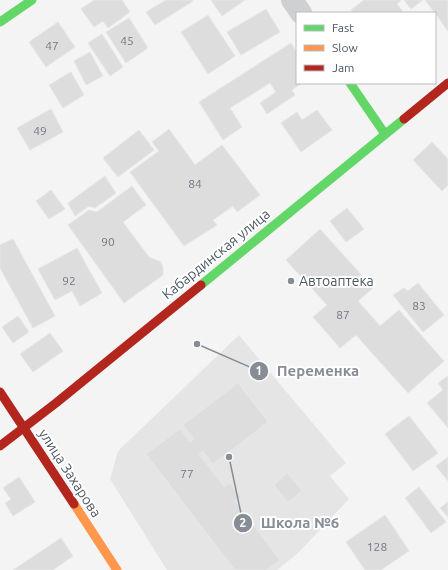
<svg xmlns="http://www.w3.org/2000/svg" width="448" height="570" font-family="Ubuntu,sans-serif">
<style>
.education{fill:#e6e5e6}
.building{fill:#ddddde;stroke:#e5e6e7}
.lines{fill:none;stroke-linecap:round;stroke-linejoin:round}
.street{stroke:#ced0d2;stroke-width:22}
.fast{stroke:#63d668;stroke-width:9}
.slow{stroke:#ff974d;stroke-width:9}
.jam{stroke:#b3261e;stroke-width:9}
.poi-dot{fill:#868d94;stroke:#fff;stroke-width:1.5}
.labels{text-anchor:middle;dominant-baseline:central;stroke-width:4;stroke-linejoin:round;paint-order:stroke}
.number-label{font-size:12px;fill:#707881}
.street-label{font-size:14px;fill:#4a5661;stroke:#fff}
.poi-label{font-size:14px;fill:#4a5661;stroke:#fff;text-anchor:start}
.leader{fill:none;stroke:#868d94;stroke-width:1.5}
.callout-dot{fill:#868d94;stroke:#fff;stroke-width:1.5}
.mark-label{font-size:12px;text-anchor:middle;font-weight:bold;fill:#fff}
.callout-label{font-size:15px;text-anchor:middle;font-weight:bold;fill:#868d94;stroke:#fff;stroke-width:4;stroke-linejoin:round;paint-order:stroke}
</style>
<rect width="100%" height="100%" fill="#f4f4f4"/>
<!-- education -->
<path class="education" d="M239,335L346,463L330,476L349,499L297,554L277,570H167L110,479L118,451Z"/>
<!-- building -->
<g class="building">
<path d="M94,0H122L130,12L108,28L103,21L94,27L81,9Z"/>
<path d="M166,0H192L193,1L155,25L146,12Z"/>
<path d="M211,0H245L222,16Z"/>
<path d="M364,0H401L397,4L404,13H354L351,10Z"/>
<path d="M404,0H423L411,9Z"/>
<path d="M425,0H448V31L435,13Z"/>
<path d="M266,9L280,32L241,55L227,32Z"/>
<path d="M208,15L235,56L208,74L181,32Z"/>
<path d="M129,18L148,48L126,63L106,32Z"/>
<path d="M58,22L75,47L46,67L29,42Z"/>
<path d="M102,34L123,67L110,76L88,43Z"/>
<path d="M291,43L297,53V83H302L292,90L295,95L267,114L260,103L276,92L270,83L230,108L242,127L223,140L199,102Z"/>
<path d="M90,52L103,76L86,85L74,61Z"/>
<path d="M71,72L84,95L63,108L49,85Z"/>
<path d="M51,109L63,132L30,150L17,128Z"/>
<path d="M317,110L332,130L301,152L281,123L297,112L302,120Z"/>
<path d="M169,129L195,165L222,145L260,195L237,212L233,206L213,220L217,225L184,246L130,172L159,151L152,142Z"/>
<path d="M139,130L154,150L118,177L103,158Z"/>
<path d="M432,142L448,159V185L442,191L413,160Z"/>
<path d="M105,176L116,193L95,208L89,206L75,216L68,203Z"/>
<path d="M132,186L146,205L123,222L149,257L161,262L163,267V275L124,303L68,225L89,210L97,212Z"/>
<path d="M51,190L65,209L49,219L36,201Z"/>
<path d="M347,208L364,229L346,242L330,221Z"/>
<path d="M320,229L373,288L358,301L380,326L399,310L444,361L408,393L356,335L340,348L313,317L327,305L286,260Z"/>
<path d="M13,239L55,316L33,328L0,268V245Z"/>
<path d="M77,248L102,293L80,306L72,291L55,300L38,269Z"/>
<path d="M418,283L444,315L423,332L393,295L404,288L408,291Z"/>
<path d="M18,316L29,332L13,343L2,327Z"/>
<path d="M50,333L63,351L33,372L20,354Z"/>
<path d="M448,376V428L427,403L443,390L438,383Z"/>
<path d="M238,383L268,422L213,464L203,451L199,454L224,487L230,483L241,497L235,501L280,560L266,570H235L146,454L180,429L190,442L194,439L183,425Z"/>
<path d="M409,416L438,453L413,471L385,434Z"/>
<path d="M448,457V481L436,466Z"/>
<path d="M287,473L302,491L288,502L274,485Z"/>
<path d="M19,477L35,502L13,516L5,503L11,499L3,488Z"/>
<path d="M419,487L446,522L431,533L405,498Z"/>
<path d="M448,502V517L440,508Z"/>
<path d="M385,515L409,551L381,570H365L346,542Z"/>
<path d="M61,538L73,556L53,570H13Z"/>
</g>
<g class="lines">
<!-- street -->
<path class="street" d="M292,0L301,13"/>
<!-- fast -->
<g class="fast">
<path d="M0,22L32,0"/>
<path d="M350,83L385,134"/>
<path d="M201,285L404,119"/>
</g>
<!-- slow -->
<path class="slow" d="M74,504L117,570"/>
<!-- jam -->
<g class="jam">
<path d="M404,119L448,83"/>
<path d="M0,392L74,504"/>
<path d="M0,446L56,403L201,285"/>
</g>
</g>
<!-- markers -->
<circle class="poi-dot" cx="291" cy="281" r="4"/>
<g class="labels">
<!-- number labels -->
<g class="number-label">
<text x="127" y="40">45</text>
<text x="52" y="45">47</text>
<text x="40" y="130">49</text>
<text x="195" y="183">84</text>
<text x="108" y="241">90</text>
<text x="69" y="280">92</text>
<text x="419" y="305">83</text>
<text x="343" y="314">87</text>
<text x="187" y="473">77</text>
<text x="377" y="546">128</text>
</g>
<!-- street labels -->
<g class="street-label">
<text transform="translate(216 254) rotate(-39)">Кабардинская улица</text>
<text transform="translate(70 473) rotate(57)">улица Захарова</text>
</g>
<!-- poi labels -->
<g class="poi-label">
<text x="299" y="281">Автоаптека</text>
</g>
</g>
<!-- callouts -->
<path class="leader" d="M197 344L259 371M229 457L243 523"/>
<g class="callout-dot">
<circle cx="197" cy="344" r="4"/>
<circle cx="229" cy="457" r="4"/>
<circle cx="259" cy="371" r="10"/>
<circle cx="243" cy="523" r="10"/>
</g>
<g class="mark-label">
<text x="259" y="375">1</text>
<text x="243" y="527">2</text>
</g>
<g class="callout-label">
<text x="318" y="376">Переменка</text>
<text x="300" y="528">Школа №6</text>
</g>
<!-- legend -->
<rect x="296" y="12" width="140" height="72" fill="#ffffff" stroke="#b7bbc0"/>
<rect x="304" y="25" width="20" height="6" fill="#63d668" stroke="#b7bbc0"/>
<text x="332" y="32" font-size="12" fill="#4a5661">Fast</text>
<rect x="304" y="45" width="20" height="6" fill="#ff974d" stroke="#b7bbc0"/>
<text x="332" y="52" font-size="12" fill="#4a5661">Slow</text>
<rect x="304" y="65" width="20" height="6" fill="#b3261e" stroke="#b7bbc0"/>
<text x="332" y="72" font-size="12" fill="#4a5661">Jam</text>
</svg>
